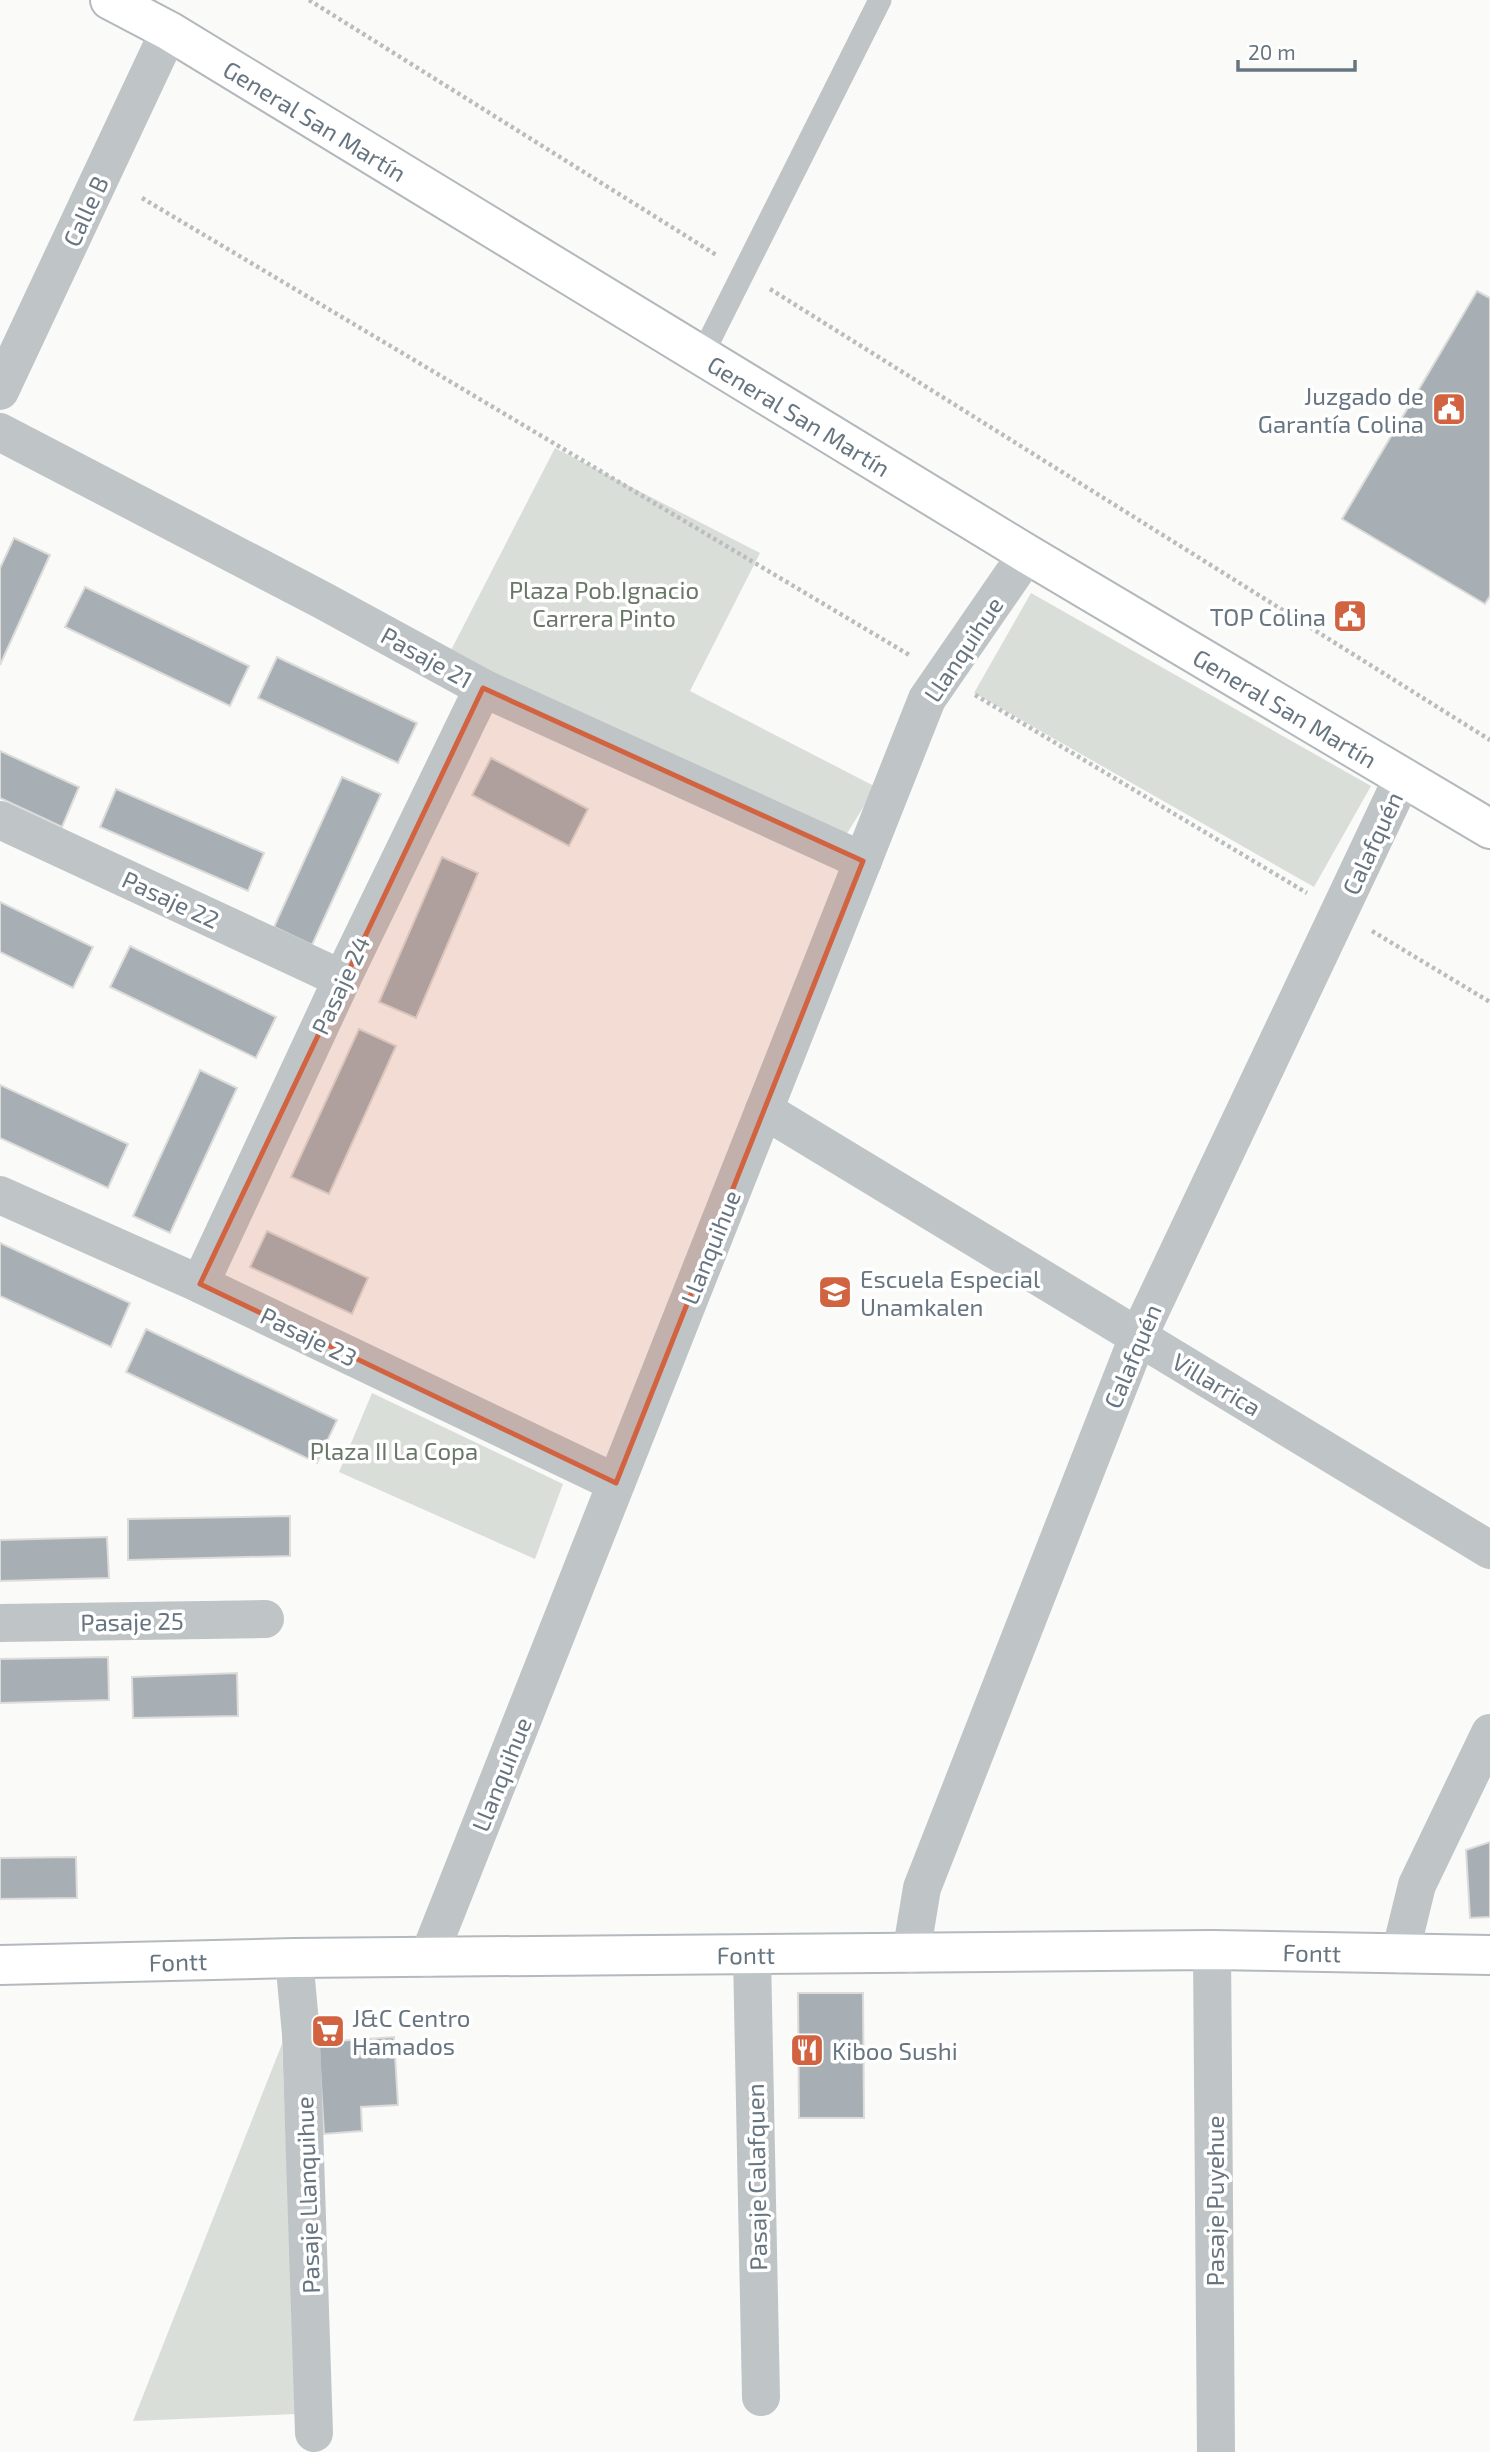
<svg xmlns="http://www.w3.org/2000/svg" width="1490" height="2452" font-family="'Exo 2',sans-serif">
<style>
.green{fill:#daded8}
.building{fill:#a7afb4;stroke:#dcdcda;stroke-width:2}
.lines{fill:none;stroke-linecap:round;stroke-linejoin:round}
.secondary-casing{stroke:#b4b9be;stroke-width:42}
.primary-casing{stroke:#b3b8bc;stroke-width:42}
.path{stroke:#babdc0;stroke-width:4.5;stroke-dasharray:3.5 3.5;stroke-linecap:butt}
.service{stroke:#bfc4c7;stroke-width:23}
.minor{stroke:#bfc4c7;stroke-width:38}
.secondary{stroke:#fff;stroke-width:38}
.primary{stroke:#fff;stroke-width:38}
.marked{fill:#d16341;fill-opacity:0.2;stroke:#d16341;stroke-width:5;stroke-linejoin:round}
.labels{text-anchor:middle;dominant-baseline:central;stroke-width:7;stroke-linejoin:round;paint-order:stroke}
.street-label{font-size:24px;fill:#677580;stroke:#fff}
.poi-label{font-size:24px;fill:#677580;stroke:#fff;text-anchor:start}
.park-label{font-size:24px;fill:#697866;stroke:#fff}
</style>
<rect width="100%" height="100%" fill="#fafaf8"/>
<!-- green -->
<g class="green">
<path d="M555,448L760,553L690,691L876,787L841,843L448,656Z"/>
<path d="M1031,593L1371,786L1314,887L974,693Z"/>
<path d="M372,1393L563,1484L535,1559L339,1472Z"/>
<path d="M282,2044L297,2414L133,2421Z"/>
</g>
<!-- building -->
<g class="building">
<path d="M1477,291L1490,298V596L1485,604L1342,519Z"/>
<path d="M14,538L50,555L0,665V568Z"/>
<path d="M85,587L249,666L230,706L65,627Z"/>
<path d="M277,657L417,723L398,763L258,698Z"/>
<path d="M0,751L79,787L62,827L0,798Z"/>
<path d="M491,758L588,809L569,846L472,795Z"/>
<path d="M342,777L381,794L312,945L274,927Z"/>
<path d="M116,789L264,853L248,891L100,827Z"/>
<path d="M442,857L478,873L416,1018L379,1002Z"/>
<path d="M0,902L93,947L73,988L0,952Z"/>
<path d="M130,946L276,1017L256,1058L110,987Z"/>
<path d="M359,1029L396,1046L329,1194L291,1177Z"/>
<path d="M200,1070L237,1088L170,1233L133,1216Z"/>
<path d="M0,1085L128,1144L108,1188L0,1138Z"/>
<path d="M267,1231L368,1278L352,1314L250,1267Z"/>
<path d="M0,1243L130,1303L111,1347L0,1296Z"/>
<path d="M146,1329L337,1420L317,1463L126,1372Z"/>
<path d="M290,1516V1556L128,1560V1519Z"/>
<path d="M107,1537L109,1578L0,1581V1540Z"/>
<path d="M108,1657L109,1700L0,1703V1659Z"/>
<path d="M237,1673L238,1716L133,1718L132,1677Z"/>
<path d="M1490,1842V1917L1470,1918L1466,1850Z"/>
<path d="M76,1857L77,1898L0,1899V1858Z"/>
<path d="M798,1993H863L864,2118H799Z"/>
<path d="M337,2016L338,2041L394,2037L398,2105L361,2107L362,2131L324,2134L317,2018Z"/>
</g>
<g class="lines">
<!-- secondary casing -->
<g class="secondary-casing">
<g id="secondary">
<path id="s1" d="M0,1965L294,1958L1212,1950L1490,1955"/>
</g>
</g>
<!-- primary casing -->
<g class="primary-casing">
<g id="primary">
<path id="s2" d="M110,0L169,31L1027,554L1490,829"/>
</g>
</g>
<!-- path -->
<g class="path">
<path d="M309,0L718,256"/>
<path d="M142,198L911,656"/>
<path d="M770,289L1490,740"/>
<path d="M975,695L1307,893"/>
<path d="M1372,931L1490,1002"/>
</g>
<!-- service -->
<path class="service" d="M701,357L880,0"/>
<!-- minor -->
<g class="minor">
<path d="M0,391L169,31"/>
<path d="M0,432L322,600L483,688L863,861"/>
<path d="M0,820L342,979"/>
<path d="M764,1110L1490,1550"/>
<path d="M0,1195L200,1284L616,1483"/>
<path d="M200,1284L342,979L483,688"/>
<path d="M0,1623L265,1619"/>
<path d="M1212,1950L1216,2452"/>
<path d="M911,1954L922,1888L1138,1337L1403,777"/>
<path d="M1400,1954L1417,1885L1490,1733"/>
<path d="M752,1956L761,2397"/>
<path d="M294,1958L301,2034L314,2433"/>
<path d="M428,1958L927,699L1027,554"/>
</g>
<!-- secondary -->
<use href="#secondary" class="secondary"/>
<!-- primary -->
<use href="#primary" class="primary"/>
</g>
<!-- marked area -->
<path class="marked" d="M483,688L863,861L616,1483L200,1284Z"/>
<!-- icons -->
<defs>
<g id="civic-square" transform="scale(1.75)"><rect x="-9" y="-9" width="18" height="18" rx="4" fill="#d16341" stroke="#fff"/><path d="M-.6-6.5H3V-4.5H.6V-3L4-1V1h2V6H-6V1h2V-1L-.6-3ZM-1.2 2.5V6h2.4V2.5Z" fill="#fff"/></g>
<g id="school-square" transform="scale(1.75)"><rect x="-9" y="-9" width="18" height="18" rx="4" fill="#d16341" stroke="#fff"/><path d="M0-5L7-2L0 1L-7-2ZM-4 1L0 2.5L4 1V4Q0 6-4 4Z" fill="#fff"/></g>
<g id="supermarket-square" transform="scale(1.75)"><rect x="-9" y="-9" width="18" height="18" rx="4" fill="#d16341" stroke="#fff"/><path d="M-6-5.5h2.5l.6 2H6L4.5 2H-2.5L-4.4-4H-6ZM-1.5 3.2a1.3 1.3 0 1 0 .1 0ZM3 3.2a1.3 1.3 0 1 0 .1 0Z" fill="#fff"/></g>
<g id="restaurant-square" transform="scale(1.75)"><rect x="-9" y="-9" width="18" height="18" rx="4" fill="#d16341" stroke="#fff"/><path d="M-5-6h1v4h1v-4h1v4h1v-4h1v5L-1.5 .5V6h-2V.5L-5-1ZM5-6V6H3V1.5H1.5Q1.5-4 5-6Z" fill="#fff"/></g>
</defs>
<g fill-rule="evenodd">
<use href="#civic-square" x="1449" y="409"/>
<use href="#civic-square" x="1350" y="616"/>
<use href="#school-square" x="835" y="1292"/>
<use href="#supermarket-square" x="328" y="2031"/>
<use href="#restaurant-square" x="807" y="2050"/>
</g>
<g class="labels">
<!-- street labels -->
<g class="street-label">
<text stroke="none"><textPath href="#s2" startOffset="238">General San Martín</textPath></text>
<text transform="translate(85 211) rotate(-65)">Calle B</text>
<text stroke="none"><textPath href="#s2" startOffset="805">General San Martín</textPath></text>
<text transform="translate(963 649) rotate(-56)">Llanquihue</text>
<text transform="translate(427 657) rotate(29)">Pasaje 21</text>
<text stroke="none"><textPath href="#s2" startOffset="1372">General San Martín</textPath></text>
<text transform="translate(1372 843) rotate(-65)">Calafquén</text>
<text transform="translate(171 899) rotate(25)">Pasaje 22</text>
<text transform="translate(340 985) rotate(-65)">Pasaje 24</text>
<text transform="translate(710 1247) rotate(-68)">Llanquihue</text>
<text transform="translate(309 1336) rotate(26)">Pasaje 23</text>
<text transform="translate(1132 1356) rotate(-67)">Calafquén</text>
<text transform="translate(1217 1384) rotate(31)">Villarrica</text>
<text transform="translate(132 1621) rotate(-1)">Pasaje 25</text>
<text transform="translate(501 1774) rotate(-68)">Llanquihue</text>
<text stroke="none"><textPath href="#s1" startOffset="1312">Fontt</textPath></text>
<text stroke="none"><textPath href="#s1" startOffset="746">Fontt</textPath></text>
<text stroke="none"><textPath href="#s1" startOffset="178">Fontt</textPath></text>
<text transform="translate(756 2177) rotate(-91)">Pasaje Calafquen</text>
<text transform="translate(307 2195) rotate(-92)">Pasaje Llanquihue</text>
<text transform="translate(1214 2201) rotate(-90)">Pasaje Puyehue</text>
</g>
<!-- poi labels -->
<g class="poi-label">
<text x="1424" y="395" text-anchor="end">Juzgado de<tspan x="1424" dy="28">Garantía Colina</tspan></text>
<text x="1326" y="616" text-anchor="end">TOP Colina</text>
<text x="860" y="1278">Escuela Especial<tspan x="860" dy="28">Unamkalen</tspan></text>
<text x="352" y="2017">J&amp;C Centro<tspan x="352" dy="28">Hamados</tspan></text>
<text x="832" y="2050">Kiboo Sushi</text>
</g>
<!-- park labels -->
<g class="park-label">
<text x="604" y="589">Plaza Pob.Ignacio<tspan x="604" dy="28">Carrera Pinto</tspan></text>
<text x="394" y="1450">Plaza II La Copa</text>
</g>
</g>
<!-- scale -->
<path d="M1238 60v10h117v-10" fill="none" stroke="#677580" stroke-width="3.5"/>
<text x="1248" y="60" font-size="21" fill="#677580" stroke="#ffffff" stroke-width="5" paint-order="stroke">20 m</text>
</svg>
